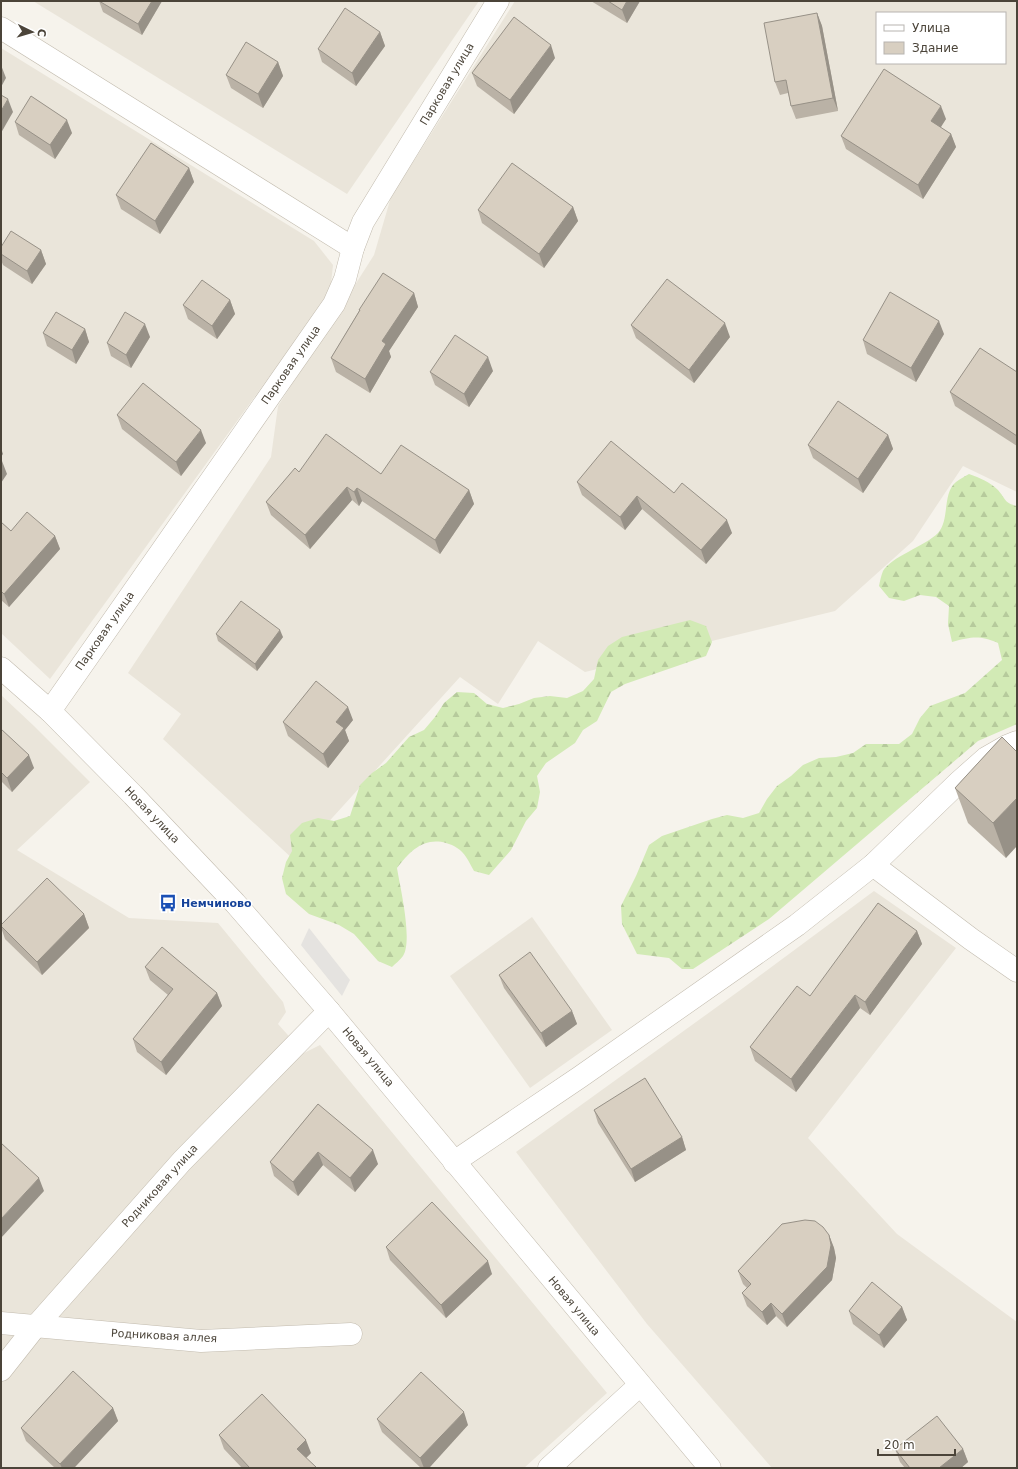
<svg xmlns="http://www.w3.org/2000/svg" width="1018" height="1469" font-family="'DejaVu Sans',sans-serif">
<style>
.residential{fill:#eae5da;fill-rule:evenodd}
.forest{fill:url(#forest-firs)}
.parking{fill:#e5e3e0}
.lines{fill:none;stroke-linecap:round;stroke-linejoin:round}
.minor-casing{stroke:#c2bbae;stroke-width:23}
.tertiary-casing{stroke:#c2bbae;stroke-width:23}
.minor{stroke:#fff;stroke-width:22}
.tertiary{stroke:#fff;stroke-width:22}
.wall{fill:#bab2a6}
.shaded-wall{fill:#979187}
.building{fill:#d8cfc1;stroke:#979187}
.labels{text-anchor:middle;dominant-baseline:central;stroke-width:3;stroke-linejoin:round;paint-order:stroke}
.street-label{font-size:11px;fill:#4b4439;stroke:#fff}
.transit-label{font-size:11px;font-weight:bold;fill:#164399;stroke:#fff;text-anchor:start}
</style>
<defs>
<pattern id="forest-firs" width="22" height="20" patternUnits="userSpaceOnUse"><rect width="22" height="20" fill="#d2eab5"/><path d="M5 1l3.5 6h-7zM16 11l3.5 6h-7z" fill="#b6ca9c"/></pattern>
</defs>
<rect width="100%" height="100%" fill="#f6f3ec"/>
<!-- residential -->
<g class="residential">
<path d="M33,1H479L347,194Z"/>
<path d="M515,1H1017V492L963,466L913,541L835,611L585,672L538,641L498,704L460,677L294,860L163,739L181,714L128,673L271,457L278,406L374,255L391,197ZM877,13H1005V63H877Z"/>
<path d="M1,48L314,241L333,265L330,293L50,679L1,633Z"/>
<path d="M1,695L34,726L90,782L17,850L129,918L218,923L283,1002L286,1012L278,1024L304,1053L320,1045L607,1393L524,1468H1Z"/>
<path d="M874,891L956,948L808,1138L897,1234L1017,1322V1468H772L647,1324L516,1152L739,991Z"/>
<path d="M532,917L612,1030L530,1088L450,976Z"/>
</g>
<!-- forest -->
<g class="forest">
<path d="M969,474C980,478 990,482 998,490C1006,499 1004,503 1017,506V724L978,741L769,919L693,969H682L669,958L637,954L622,924L621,906L636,876L649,845L662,836L712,819L727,815L743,818L759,813L767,799L777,786L791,776L803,765L819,758L836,757L853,753L866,744H899L912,734L920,718L930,706L965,693L1002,660L998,643C979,635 972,637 952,642L948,624L949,606L936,597L920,595L904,601L889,598L879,586C880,581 881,576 883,571C891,557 925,546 938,533C950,520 942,493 956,482C960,479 965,476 969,474Z"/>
<path d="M690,620L706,626L712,642L706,656L625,684L611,692L597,721L583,730L575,743L546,763L537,776L540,792L537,808L526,821L511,850L489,875L474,871C471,866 469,861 466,857C462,850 454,845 446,843C424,837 410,851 397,868C400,887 413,940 403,956C400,960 395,964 392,967L378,961L354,934L339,925L309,914L286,894L282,878L286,862L292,851L290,835L302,823L318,818L334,821L350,816L360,785L372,773L386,763L409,737L424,730L435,717L444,703L457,692L474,693L487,704L503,708L519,704L534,698L550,696L567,698L583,691L594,679L598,660L608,646L622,637Z"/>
</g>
<!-- parking -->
<path class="parking" d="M309,928L350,980L342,996L301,945Z"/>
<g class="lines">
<!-- minor casing -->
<g class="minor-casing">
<g id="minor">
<path d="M1,28L353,248"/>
<path d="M50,711L334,304L345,279L353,248L363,222L498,1"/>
<path d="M873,865L971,939L1017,971"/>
<path d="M454,1162L580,1077L797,925L873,865L960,781L986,758L1007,746L1017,742"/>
<path d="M1,1323L201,1341L351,1334"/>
<path d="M1,1370L35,1327L182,1161L329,1011"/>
<path d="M549,1468L640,1385"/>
</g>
</g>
<!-- tertiary casing -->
<g class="tertiary-casing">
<path id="tertiary" d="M1,668L50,711L133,795L235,903L329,1011L710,1468"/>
</g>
<!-- minor -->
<use href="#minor" class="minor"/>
<!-- tertiary -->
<use href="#tertiary" class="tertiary"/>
</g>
<!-- wall -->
<g class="wall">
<path d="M99,1H162L142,35L103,12Z"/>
<path d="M591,1H640L627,23Z"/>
<path d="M817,13L822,26L838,111L796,119L791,106L788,93L780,95L775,82Z"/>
<path d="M380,32L385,46L356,86L322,62L318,49Z"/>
<path d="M555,58L514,114L477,86L472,73Z"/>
<path d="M278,62L283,76L263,108L231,88L226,75Z"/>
<path d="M946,119L940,127L951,134L956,147L923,199L846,149L841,136Z"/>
<path d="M15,122L72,133L55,159L19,135Z"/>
<path d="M189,168L194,182L160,234L121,209L116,195Z"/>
<path d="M573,207L578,221L544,268L482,223L478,210Z"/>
<path d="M1,247L41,250L46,264L32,284L3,265L1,260Z"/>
<path d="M414,293L418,307L389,351L391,357L370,393L336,372L331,358L359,311V310Z"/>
<path d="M230,300L235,314L217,339L188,319L183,305Z"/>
<path d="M631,325L730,337L694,383L636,338Z"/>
<path d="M85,329L89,342L76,364L47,346L43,333Z"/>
<path d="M944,334L916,382L867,354L863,340Z"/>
<path d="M150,337L131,368L111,356L107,343Z"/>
<path d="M493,371L469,407L435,385L430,372Z"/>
<path d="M1017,372V446L955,406L950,392Z"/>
<path d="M117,415L206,443L181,476L122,429Z"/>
<path d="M888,435L893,449L863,493L813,458L808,445Z"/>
<path d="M299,472L381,474L469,490L474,504L440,554L362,501L359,506L352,500L310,549L271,515L266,502Z"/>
<path d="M577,482L674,493L732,533L706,564L642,509L625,530L582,495Z"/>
<path d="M1,522L11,531L55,536L60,549L9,607L1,600Z"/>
<path d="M216,634L283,637L257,671L218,641Z"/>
<path d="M353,720L345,730L349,741L328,768L288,736L283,722Z"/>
<path d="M1,729L34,768L12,792L1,781Z"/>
<path d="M1002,737L1006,858L968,823L955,788Z"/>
<path d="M84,914L89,928L42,975L5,939L1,927V925Z"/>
<path d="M917,931L922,944L870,1015L860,1008L796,1092L755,1061L750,1047L810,996Z"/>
<path d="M145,967L217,993L222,1006L166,1075L137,1052L133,1039L168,995L150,980Z"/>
<path d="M499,975L572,1011L577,1024L546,1047L504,988Z"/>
<path d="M318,1104L378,1164L355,1192L323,1165L298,1196L274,1176L270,1162Z"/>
<path d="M594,1110L682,1137L686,1150L635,1182L598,1123Z"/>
<path d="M829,1235L834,1248L836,1258L832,1280L787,1327L776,1316L767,1325L747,1306L742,1293L747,1288L743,1284L738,1271Z"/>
<path d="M386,1247L492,1274L446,1318L390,1260Z"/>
<path d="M902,1307L907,1320L884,1348L853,1324L849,1311Z"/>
<path d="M113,1408L118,1421L74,1468H55L26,1441L21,1428Z"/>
<path d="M377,1419L468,1425L429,1468H421L382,1432Z"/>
<path d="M219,1435L311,1453L306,1458L317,1468H242L224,1449Z"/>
<path d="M895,1449H963L968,1462L961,1468H905L900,1462Z"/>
</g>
<!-- shaded-wall -->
<g class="shaded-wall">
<path d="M152,1H162L142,35L138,24Z"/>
<path d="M627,1H640L627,23L622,10Z"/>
<path d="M817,13L822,26L838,111L833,98Z"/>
<path d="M380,32L385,46L356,86L352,73Z"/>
<path d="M551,45L555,58L514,114L510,100Z"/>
<path d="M278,62L283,76L263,108L258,94Z"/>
<path d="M1,65L6,78L1,87Z"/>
<path d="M8,99L13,112L1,133V111Z"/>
<path d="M941,106L946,119L936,135L931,121Z"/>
<path d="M67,120L72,133L55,159L50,145Z"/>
<path d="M951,134L956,147L923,199L918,185Z"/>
<path d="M189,168L194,182L160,234L155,221Z"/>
<path d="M573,207L578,221L544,268L539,254Z"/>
<path d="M41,250L46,264L32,284L27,271Z"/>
<path d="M414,293L418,307L389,351L391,357L370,393L365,379L382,341Z"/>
<path d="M230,300L235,314L217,339L212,326Z"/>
<path d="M939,321L944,334L916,382L911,368Z"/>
<path d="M725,323L730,337L694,383L689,370Z"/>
<path d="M145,324L150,337L131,368L126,355Z"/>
<path d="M85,329L89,342L76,364L72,350Z"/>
<path d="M488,357L493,371L469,407L464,394Z"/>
<path d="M201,430L206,443L181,476L176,462Z"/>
<path d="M888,435L893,449L863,493L858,479Z"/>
<path d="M1,448L3,454L1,457Z"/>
<path d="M2,461L7,474L1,483V462Z"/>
<path d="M347,487L352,500L310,549L305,535Z"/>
<path d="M357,488L362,501L359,506L354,492Z"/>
<path d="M469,490L474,504L440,554L435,540Z"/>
<path d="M637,496L642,509L625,530L620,517Z"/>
<path d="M727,520L732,533L706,564L701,550Z"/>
<path d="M55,536L60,549L9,607L4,594Z"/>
<path d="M280,630L283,637L257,671L255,664Z"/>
<path d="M348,707L353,720L345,730L349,741L328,768L323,754L336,722Z"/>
<path d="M29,755L34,768L12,792L7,778Z"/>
<path d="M1017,798V846L1006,858L993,823Z"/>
<path d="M84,914L89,928L42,975L37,962Z"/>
<path d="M917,931L922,944L870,1015L865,1002Z"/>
<path d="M217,993L222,1006L166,1075L161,1062Z"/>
<path d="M855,995L860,1008L796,1092L791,1079Z"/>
<path d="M572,1011L577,1024L546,1047L541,1033Z"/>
<path d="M682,1137L686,1150L635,1182L631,1169Z"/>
<path d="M373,1150L378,1164L355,1192L350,1178Z"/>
<path d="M318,1152L323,1165L298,1196L293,1182Z"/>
<path d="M39,1178L44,1191L1,1238V1219Z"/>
<path d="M829,1235L834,1248L836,1258L832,1280L787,1327L782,1314Z"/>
<path d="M488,1261L492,1274L446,1318L441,1305Z"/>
<path d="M771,1303L776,1316L767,1325L762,1312Z"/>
<path d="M902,1307L907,1320L884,1348L879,1335Z"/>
<path d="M113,1408L118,1421L74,1468H62L60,1464Z"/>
<path d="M464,1412L468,1425L429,1468H424L420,1458Z"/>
<path d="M306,1440L311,1453L302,1462L297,1449Z"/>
<path d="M963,1449L968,1462L961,1468H939Z"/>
</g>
<!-- building -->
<g class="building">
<path d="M99,1H152L138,24Z"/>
<path d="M608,1H627L622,10Z"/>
<path d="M345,8L380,32L352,73L318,49Z"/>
<path d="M817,13L833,98L791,106L786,80L775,82L764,23Z"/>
<path d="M514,17L551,45L510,100L472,73Z"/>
<path d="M246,42L278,62L258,94L226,75Z"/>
<path d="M884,69L941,106L931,121L951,134L918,185L841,136Z"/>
<path d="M1,95L8,99L1,111Z"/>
<path d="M31,96L67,120L50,145L15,122Z"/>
<path d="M151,143L189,168L155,221L116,195Z"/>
<path d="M512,163L573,207L539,254L478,210Z"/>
<path d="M11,231L41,250L27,271L1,254V247Z"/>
<path d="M383,273L414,293L382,341L386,344L365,379L331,358L360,310H359Z"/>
<path d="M667,279L725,323L689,370L631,325Z"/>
<path d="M202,280L230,300L212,326L183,305Z"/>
<path d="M890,292L939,321L911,368L863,340Z"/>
<path d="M56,312L85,329L72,350L43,333Z"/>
<path d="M125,312L145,324L126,355L107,343Z"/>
<path d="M455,335L488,357L464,394L430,372Z"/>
<path d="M980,348L1017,372V436L950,392Z"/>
<path d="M143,383L201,430L176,462L117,415Z"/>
<path d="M838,401L888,435L858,479L808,445Z"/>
<path d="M326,434L381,474L401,445L469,490L435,540L357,488L354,492L347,487L305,535L266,502L295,468L299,472Z"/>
<path d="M611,441L674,493L682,483L727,520L701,550L637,496L620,517L577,482Z"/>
<path d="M27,512L55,536L4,594L1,591V522L11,531Z"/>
<path d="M241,601L280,630L255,664L216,634Z"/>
<path d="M316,681L348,707L336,722L344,728L323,754L283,722Z"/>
<path d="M1,729L29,755L7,778L1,772Z"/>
<path d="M1002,737L1017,752V798L993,823L955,788Z"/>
<path d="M47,878L84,914L37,962L1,926V925Z"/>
<path d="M878,903L917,931L865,1002L855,995L791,1079L750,1047L797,986L810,996Z"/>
<path d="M162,947L217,993L161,1062L133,1039L173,989L145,967Z"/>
<path d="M530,952L572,1011L541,1033L499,975Z"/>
<path d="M645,1078L682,1137L631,1169L594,1110Z"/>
<path d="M318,1104L373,1150L350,1178L318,1152L293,1182L270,1162Z"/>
<path d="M1,1143L39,1178L1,1219Z"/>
<path d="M432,1202L488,1261L441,1305L386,1247Z"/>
<path d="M805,1220L815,1221L823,1227L829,1235L831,1245L827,1267L782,1314L771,1303L762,1312L742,1293L751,1284L738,1271L782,1224Z"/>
<path d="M872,1282L902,1307L879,1335L849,1311Z"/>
<path d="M73,1371L113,1408L60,1464L21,1428Z"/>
<path d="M421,1372L464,1412L420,1458L377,1419Z"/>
<path d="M262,1394L306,1440L297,1449L317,1468H250L219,1435Z"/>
<path d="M937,1416L963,1449L939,1468H910L895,1449Z"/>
</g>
<!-- icons -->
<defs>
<g id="bus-bare" transform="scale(1.38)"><path d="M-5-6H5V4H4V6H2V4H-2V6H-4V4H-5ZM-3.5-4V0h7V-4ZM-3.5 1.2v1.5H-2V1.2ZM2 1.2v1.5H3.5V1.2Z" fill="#1a4fb4" stroke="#fff" stroke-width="2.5" paint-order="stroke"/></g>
</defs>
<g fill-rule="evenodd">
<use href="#bus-bare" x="168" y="903"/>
</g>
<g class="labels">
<!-- street labels -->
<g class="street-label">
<text transform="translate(447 84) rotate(-59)">Парковая улица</text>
<text transform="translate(291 365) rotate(-55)">Парковая улица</text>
<text transform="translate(105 631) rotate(-55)">Парковая улица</text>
<text transform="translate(152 815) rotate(46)">Новая улица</text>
<text transform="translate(368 1057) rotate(50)">Новая улица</text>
<text transform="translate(160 1186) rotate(-48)">Родниковая улица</text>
<text transform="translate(574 1306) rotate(50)">Новая улица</text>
<text transform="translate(164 1336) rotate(3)">Родниковая аллея</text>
</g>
<!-- transit labels -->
<g class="transit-label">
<text x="181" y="903">Немчиново</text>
</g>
</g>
<!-- border -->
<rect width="1018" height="1469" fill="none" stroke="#4b4439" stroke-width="4"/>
<!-- legend -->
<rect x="876" y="12" width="130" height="52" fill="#ffffff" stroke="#b7b4b0"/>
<rect x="884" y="25" width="20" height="6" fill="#ffffff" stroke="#b7b4b0"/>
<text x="912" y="32" font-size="12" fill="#4b4439">Улица</text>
<rect x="884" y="42" width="20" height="12" fill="#d8cfc1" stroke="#b7b4b0"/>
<text x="912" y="52" font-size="12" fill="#4b4439">Здание</text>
<!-- north arrow -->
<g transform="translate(32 32) rotate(95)" stroke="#ffffff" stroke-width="3" paint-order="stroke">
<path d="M0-3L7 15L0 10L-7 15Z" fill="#4b4439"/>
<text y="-6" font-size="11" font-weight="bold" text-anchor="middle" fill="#4b4439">С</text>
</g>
<!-- scale -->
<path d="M878 1449v6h77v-6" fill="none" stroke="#4b4439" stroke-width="2"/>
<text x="884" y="1449" font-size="12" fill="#4b4439" stroke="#ffffff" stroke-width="3" paint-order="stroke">20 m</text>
</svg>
